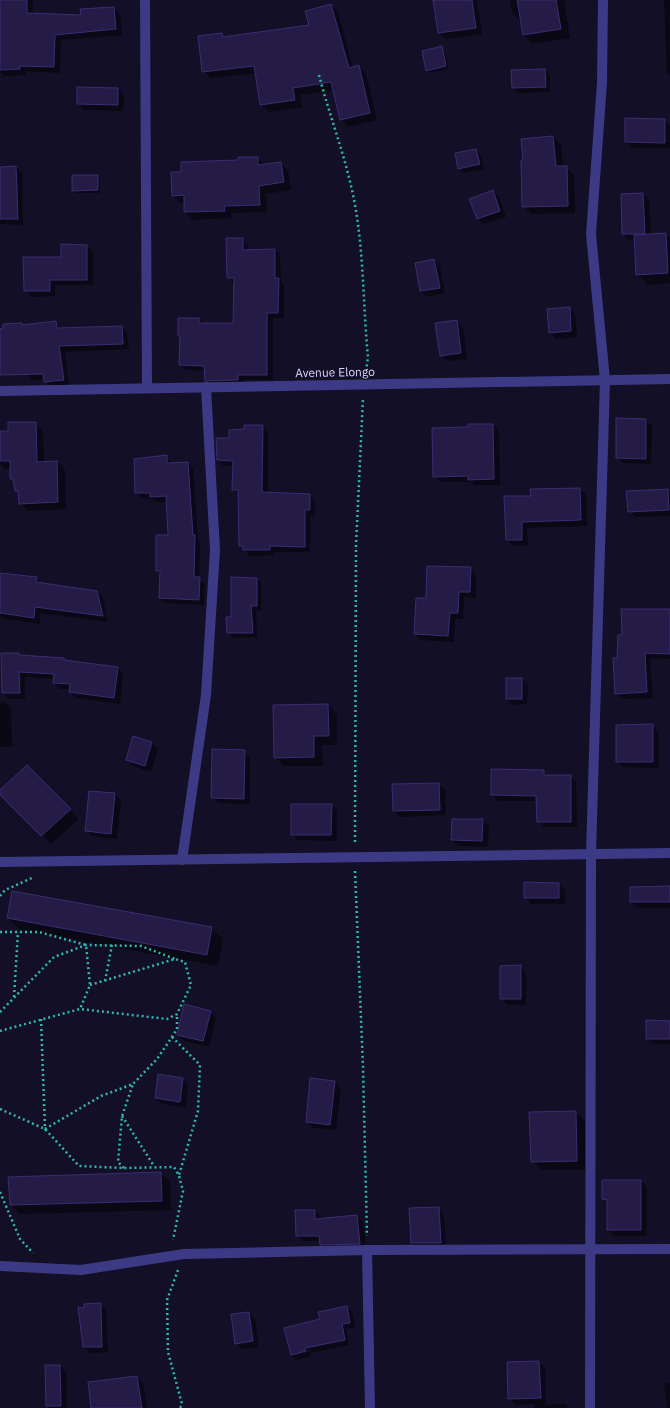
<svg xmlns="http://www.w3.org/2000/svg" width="670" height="1408" font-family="'IBM Plex Sans',sans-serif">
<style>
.shadow{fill:#0007;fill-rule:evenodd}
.building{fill:#241b47;stroke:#3b2d73}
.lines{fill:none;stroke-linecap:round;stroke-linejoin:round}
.path{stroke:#2fb8b0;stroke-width:2.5;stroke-dasharray:2 3;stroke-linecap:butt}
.minor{stroke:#3d3a85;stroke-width:10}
.labels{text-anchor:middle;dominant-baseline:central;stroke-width:3;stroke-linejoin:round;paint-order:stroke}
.street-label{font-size:12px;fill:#d9d4ff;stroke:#130f26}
</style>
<rect width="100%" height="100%" fill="#130f26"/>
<!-- shadow -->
<g class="shadow">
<path d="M0,0H33V14L82,16L114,8L120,14L122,35L61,40L60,73L26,71V75L4,76L0,72Z"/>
<path d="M434,0H477L482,34L445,39L439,33Z"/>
<path d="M510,0H564L570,38L533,44L524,35L521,21L512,12Z"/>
<path d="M664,0H670V76L667,73Z"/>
<path d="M331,5L338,12L353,68L358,66L366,74L377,120L348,127L341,119L334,90L300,95L302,107L268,112L261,104L256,73L211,78L203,71L222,34L225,37L310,26Z"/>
<path d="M441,47L444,50L449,69L430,73L427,71Z"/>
<path d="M544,70L550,75V92L518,93L513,88L512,71Z"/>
<path d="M78,88L118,89L124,95L123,111L84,110L78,104Z"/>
<path d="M626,119L664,120L670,126V148H632L626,142Z"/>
<path d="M553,137L561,145L563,167H566L574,175L575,213L531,214L523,206Z"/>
<path d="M476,150L481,155L484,169L464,173L459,168Z"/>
<path d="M257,158L265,165L280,163L288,170L291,190L266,194L267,212L231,213L232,218L193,220L185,212V203H181L173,195L182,173Z"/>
<path d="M16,167L22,173L23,225L0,224V168Z"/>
<path d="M97,176L100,179V193H76L73,190Z"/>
<path d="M493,191L499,197L506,217L483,224L477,218Z"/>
<path d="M643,194L649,200L651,235L665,234L670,238V283L648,285L637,274L635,239L629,240L623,234Z"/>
<path d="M227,239H242L248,245V251L275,250L280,255L281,281L284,285V318H273V380H243V386H212L206,380L205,371L186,370L180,365L181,338L179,336L178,319H199L204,324H234L235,284L228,278Z"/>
<path d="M87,246L93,252V285H55V296L31,297L25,290L62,258Z"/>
<path d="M434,260L440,266L445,293L427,297L421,291L416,264Z"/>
<path d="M569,308L575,315L577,337L556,339L550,333Z"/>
<path d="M55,322L61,328L121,327L127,333L129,349L65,352L69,386L51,388L45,379L32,380L26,374Z"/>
<path d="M457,322L463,328L467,359L447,361L441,355Z"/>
<path d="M617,419L646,420L652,426L651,464L623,463L617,457Z"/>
<path d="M35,423L43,431L44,463L57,462L65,470L66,509L28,511L20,503L19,494L16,490L15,483L11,479V469H5L0,464V432H9Z"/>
<path d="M493,425L499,431L500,485H475L472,482H440L434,476L469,428Z"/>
<path d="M263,426L268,432V493L310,495L315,501V516H310V552H275V555L250,556L240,545L239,496L233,490L234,466H223L218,460L230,440L245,430Z"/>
<path d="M166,457L172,464L188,463L193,468L198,540L200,542L199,578L205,584L204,605L165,603L160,598L161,575L157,571L169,536L167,502H157L153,499L142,498L136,493Z"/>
<path d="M580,489L586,495L587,526L527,528L528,545L513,546L507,540L532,497Z"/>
<path d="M668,490L670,492V516L635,517L629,511Z"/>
<path d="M470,568L476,574V598L464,597L463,619H455L454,642L421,640L415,634L427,599Z"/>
<path d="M0,574L36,578L42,584L97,592L103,598L108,622L40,613V624L1,618Z"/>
<path d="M257,578L261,583V611H256L257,637L233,638L228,633L232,618Z"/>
<path d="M670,610V659L650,658L653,698L622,699L616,693L618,659L623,636Z"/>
<path d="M19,654L21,656L63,659L66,662L117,668L123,674L120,704L76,698L70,692V689H60L54,683L55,679L25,677V699H9L3,693Z"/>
<path d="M507,679H522L528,685L527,704L513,705L507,699Z"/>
<path d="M0,702H5L11,708L12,747H0Z"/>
<path d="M328,705L337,714V745H322L323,766H284L275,757Z"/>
<path d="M652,725L658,732L659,768L623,767L617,761Z"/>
<path d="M152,743L158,749L151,772L133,766L127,760Z"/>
<path d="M244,751L250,757V804L219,803L212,797Z"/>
<path d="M27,767L79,819L51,844L0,793V791Z"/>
<path d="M543,771L549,776H570L576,782L577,827H544L538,821L537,801H498L492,795Z"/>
<path d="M439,784L445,790L446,815L400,817L394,811L393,785Z"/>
<path d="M115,794L121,800L117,839L92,836L86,830Z"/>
<path d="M331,805L337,811V841L298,840L292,834Z"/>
<path d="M483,820L489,826L488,847L458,846L452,840Z"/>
<path d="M559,884L565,890V904H531L525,897Z"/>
<path d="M670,887V908H637L631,902Z"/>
<path d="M8,918L211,928L223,939L218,966L20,930Z"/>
<path d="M520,966L526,973V1005L507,1004L501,998Z"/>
<path d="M210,1011L216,1018L209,1047L184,1041L178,1035Z"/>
<path d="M670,1022V1044H653L647,1038Z"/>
<path d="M182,1079L188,1085L186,1107L162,1104L156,1098Z"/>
<path d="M335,1082L341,1088L336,1130L313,1128L307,1122Z"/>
<path d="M576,1112L585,1121L586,1170H541L532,1161Z"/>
<path d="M161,1173L170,1182L171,1210L20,1214L11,1205Z"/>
<path d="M641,1181L647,1187V1236H614L608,1230V1205L603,1199Z"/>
<path d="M438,1208L444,1214L446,1249H418L412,1243Z"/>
<path d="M315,1211L321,1217V1220L357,1216L363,1222L366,1249L327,1250L321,1244V1241H303L297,1235Z"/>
<path d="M100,1304L106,1310L108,1352L90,1353L84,1347L85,1309Z"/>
<path d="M347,1308L352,1312L355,1327L346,1329L349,1345L310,1353V1356L296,1360L291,1355L321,1320ZM311,1349V1351L293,1356V1353Z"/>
<path d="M249,1313L255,1319L259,1347L242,1349L236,1343Z"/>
<path d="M539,1362L545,1368L546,1405L565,1404L569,1408H535L534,1404L515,1405L509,1399L508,1363Z"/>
<path d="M46,1366H60L66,1372L67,1408H49L47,1406Z"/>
<path d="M137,1377L143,1383L147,1408H92Z"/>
<path d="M670,1383V1408H668L664,1384Z"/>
</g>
<!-- building -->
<g class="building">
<path d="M0,0H27V13L81,15L80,9L114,7L116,29L55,35L54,67L20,66V69L0,70Z"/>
<path d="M433,0H472L476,28L438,33Z"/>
<path d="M517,0H556L561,29L523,35Z"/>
<path d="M331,4L349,68L359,65L370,113L340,120L331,82L293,88L295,100L260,105L254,66L202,72L198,36L222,33L223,37L309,25L305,11Z"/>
<path d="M442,46L446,66L426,71L422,51Z"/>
<path d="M545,69L546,87L512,88L511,70Z"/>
<path d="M77,87L118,88V105L77,104Z"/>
<path d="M625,118L665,119V143L625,142Z"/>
<path d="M553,136L556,166H567L568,206L522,207L521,160H523L521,139Z"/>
<path d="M476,149L480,164L458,169L455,153Z"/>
<path d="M238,157H258V165L281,162L284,182L259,186L260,205L224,206L225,211L184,212V195L172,196L171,172H181V162L238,160Z"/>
<path d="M16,166L18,219H0V167Z"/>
<path d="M72,175H98V190L72,191Z"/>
<path d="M493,190L500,211L477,219L469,199Z"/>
<path d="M643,193L645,234H622L621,194Z"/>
<path d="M666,233L668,273L636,275L634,235Z"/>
<path d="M226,238H243V250L275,249V278H279L278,313H267V375H238V380L205,381L204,366L179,365L180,336H178V318H199V323H233L234,278H227Z"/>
<path d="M61,244L87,245V280H50V291H24L23,257H61Z"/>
<path d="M434,259L440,288L420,291L415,263Z"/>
<path d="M570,307L571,331L549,333L547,309Z"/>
<path d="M457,320L461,353L440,356L435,323Z"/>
<path d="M56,321L57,328L122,326L123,344L59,346L64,380L44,382L43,374L0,375V329L3,328V324L22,323V325Z"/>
<path d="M616,418L646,419V459L616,458Z"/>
<path d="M8,422H36L37,462L57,461L58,502L19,504L18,491H15L13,479H10V461H0V431H8Z"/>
<path d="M468,424H493L494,479L468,480V476L433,477L432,428L468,427Z"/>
<path d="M244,425H263L262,492L310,494V510H305V547L270,546V550H243V546H239L238,490H232L233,461L217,460L216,438H229V430L244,429Z"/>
<path d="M167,455V463L188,462L193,535H195L194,577H200L199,600L159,598L160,571H156V535H168L166,496L150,497V493H135L134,459Z"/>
<path d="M580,488L581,520L522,522V540H506L504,496H531L530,489Z"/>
<path d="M668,489L669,510L628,512L626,491Z"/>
<path d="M427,566L471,567L470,592H459L458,613H450L448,636L414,634L416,598H426Z"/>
<path d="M0,573L37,577L36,582L97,591L103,616L35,607L34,618L0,613Z"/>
<path d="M231,577L257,578V606H251L253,633H227L226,617H231Z"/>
<path d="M621,609H670V654L645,653L647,692L615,694L613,658H617L618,635H622Z"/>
<path d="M1,653H19V655L64,658V660L118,667L114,698L69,692L70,684L53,683L54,674L19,672L20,693H2Z"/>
<rect x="506" y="678" width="16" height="21"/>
<path d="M328,704L329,736H314V757L274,758L273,705Z"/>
<path d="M653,724V762H616V725Z"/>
<path d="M133,736L152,742L145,766L126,760Z"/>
<path d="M212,749L245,750L244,799L211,798Z"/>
<path d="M27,765L71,809L41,836L0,795V790Z"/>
<path d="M491,769L544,770V775H571V822H537L536,796L491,795Z"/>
<path d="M439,783L440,810L393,811L392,784Z"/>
<path d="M89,791L115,793L111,834L85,831Z"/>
<path d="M291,804H332L331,835H291Z"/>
<path d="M452,819H483L482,841L451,840Z"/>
<path d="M524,882L559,883V898H524Z"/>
<path d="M670,886V902H630V887Z"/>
<path d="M12,891L212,927L207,955L7,918Z"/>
<path d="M521,965V999H500V966Z"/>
<path d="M184,1004L211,1011L203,1041L177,1035Z"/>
<path d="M646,1020L670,1021V1039H646Z"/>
<path d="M158,1074L183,1078L180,1102L155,1098Z"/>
<path d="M310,1078L335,1081L330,1125L306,1122Z"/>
<path d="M576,1111L577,1161L531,1162L529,1112Z"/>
<path d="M161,1172L162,1201L10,1205L8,1177Z"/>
<path d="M602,1180H641V1230H607V1200L602,1199Z"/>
<path d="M439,1207L441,1243H411L409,1208Z"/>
<path d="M295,1210H315V1219L357,1215L360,1244L320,1245L319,1236H296Z"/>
<path d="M101,1303L102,1347H83L78,1307L84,1308V1304Z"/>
<path d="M347,1306L350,1323L342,1324L345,1340L305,1348L306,1351L291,1355L284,1328L320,1319L318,1312Z"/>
<path d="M249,1312L253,1341L235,1344L231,1314Z"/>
<path d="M539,1361L541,1398L508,1399L507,1362Z"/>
<path d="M45,1365H60L61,1406H46Z"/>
<path d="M137,1376L142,1408H91L88,1382Z"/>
</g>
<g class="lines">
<!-- path -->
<g class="path">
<path d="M319,75C330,118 347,160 355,205C364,255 363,306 368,357L366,371"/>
<path d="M355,842L356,545L363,399"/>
<path d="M355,871L363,1067L367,1236"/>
<path d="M0,896L5,890L32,878"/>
<path d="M0,932H39L86,945L90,985L80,1009"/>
<path d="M105,981L112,945"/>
<path d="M14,997L18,932"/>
<path d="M0,1012L54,957L86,945L141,946L175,959"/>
<path d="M41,1019L45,1129L101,1096L133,1084L157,1059L172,1037L177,1029V1014"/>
<path d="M0,1031L80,1009L167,1019L177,1014L191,985L185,962L175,959L90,985"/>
<path d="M172,1037L200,1065L198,1111L179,1175"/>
<path d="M0,1109L45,1129L79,1166L124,1168L174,1167L179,1176L183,1191L173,1240"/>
<path d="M122,1116L154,1166"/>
<path d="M124,1168L118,1162L122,1116L133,1084"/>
<path d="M0,1192L20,1239L33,1253"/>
<path d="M178,1270L167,1300L168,1352L182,1404L180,1408"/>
</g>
<!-- minor -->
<g class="minor">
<path d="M145,0L147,388"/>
<path d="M0,391L670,379"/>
<path d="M182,860L206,695L215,550L206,387"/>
<path d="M0,862L670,853"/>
<path d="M367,1250L370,1408"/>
<path d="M0,1266L81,1270L184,1254L367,1250L670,1249"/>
<path d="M590,1408L591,854L605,380L591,234L602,83L603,0"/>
</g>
</g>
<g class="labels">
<!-- street labels -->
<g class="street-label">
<text transform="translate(335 372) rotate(-1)">Avenue Elongo</text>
</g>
</g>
</svg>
